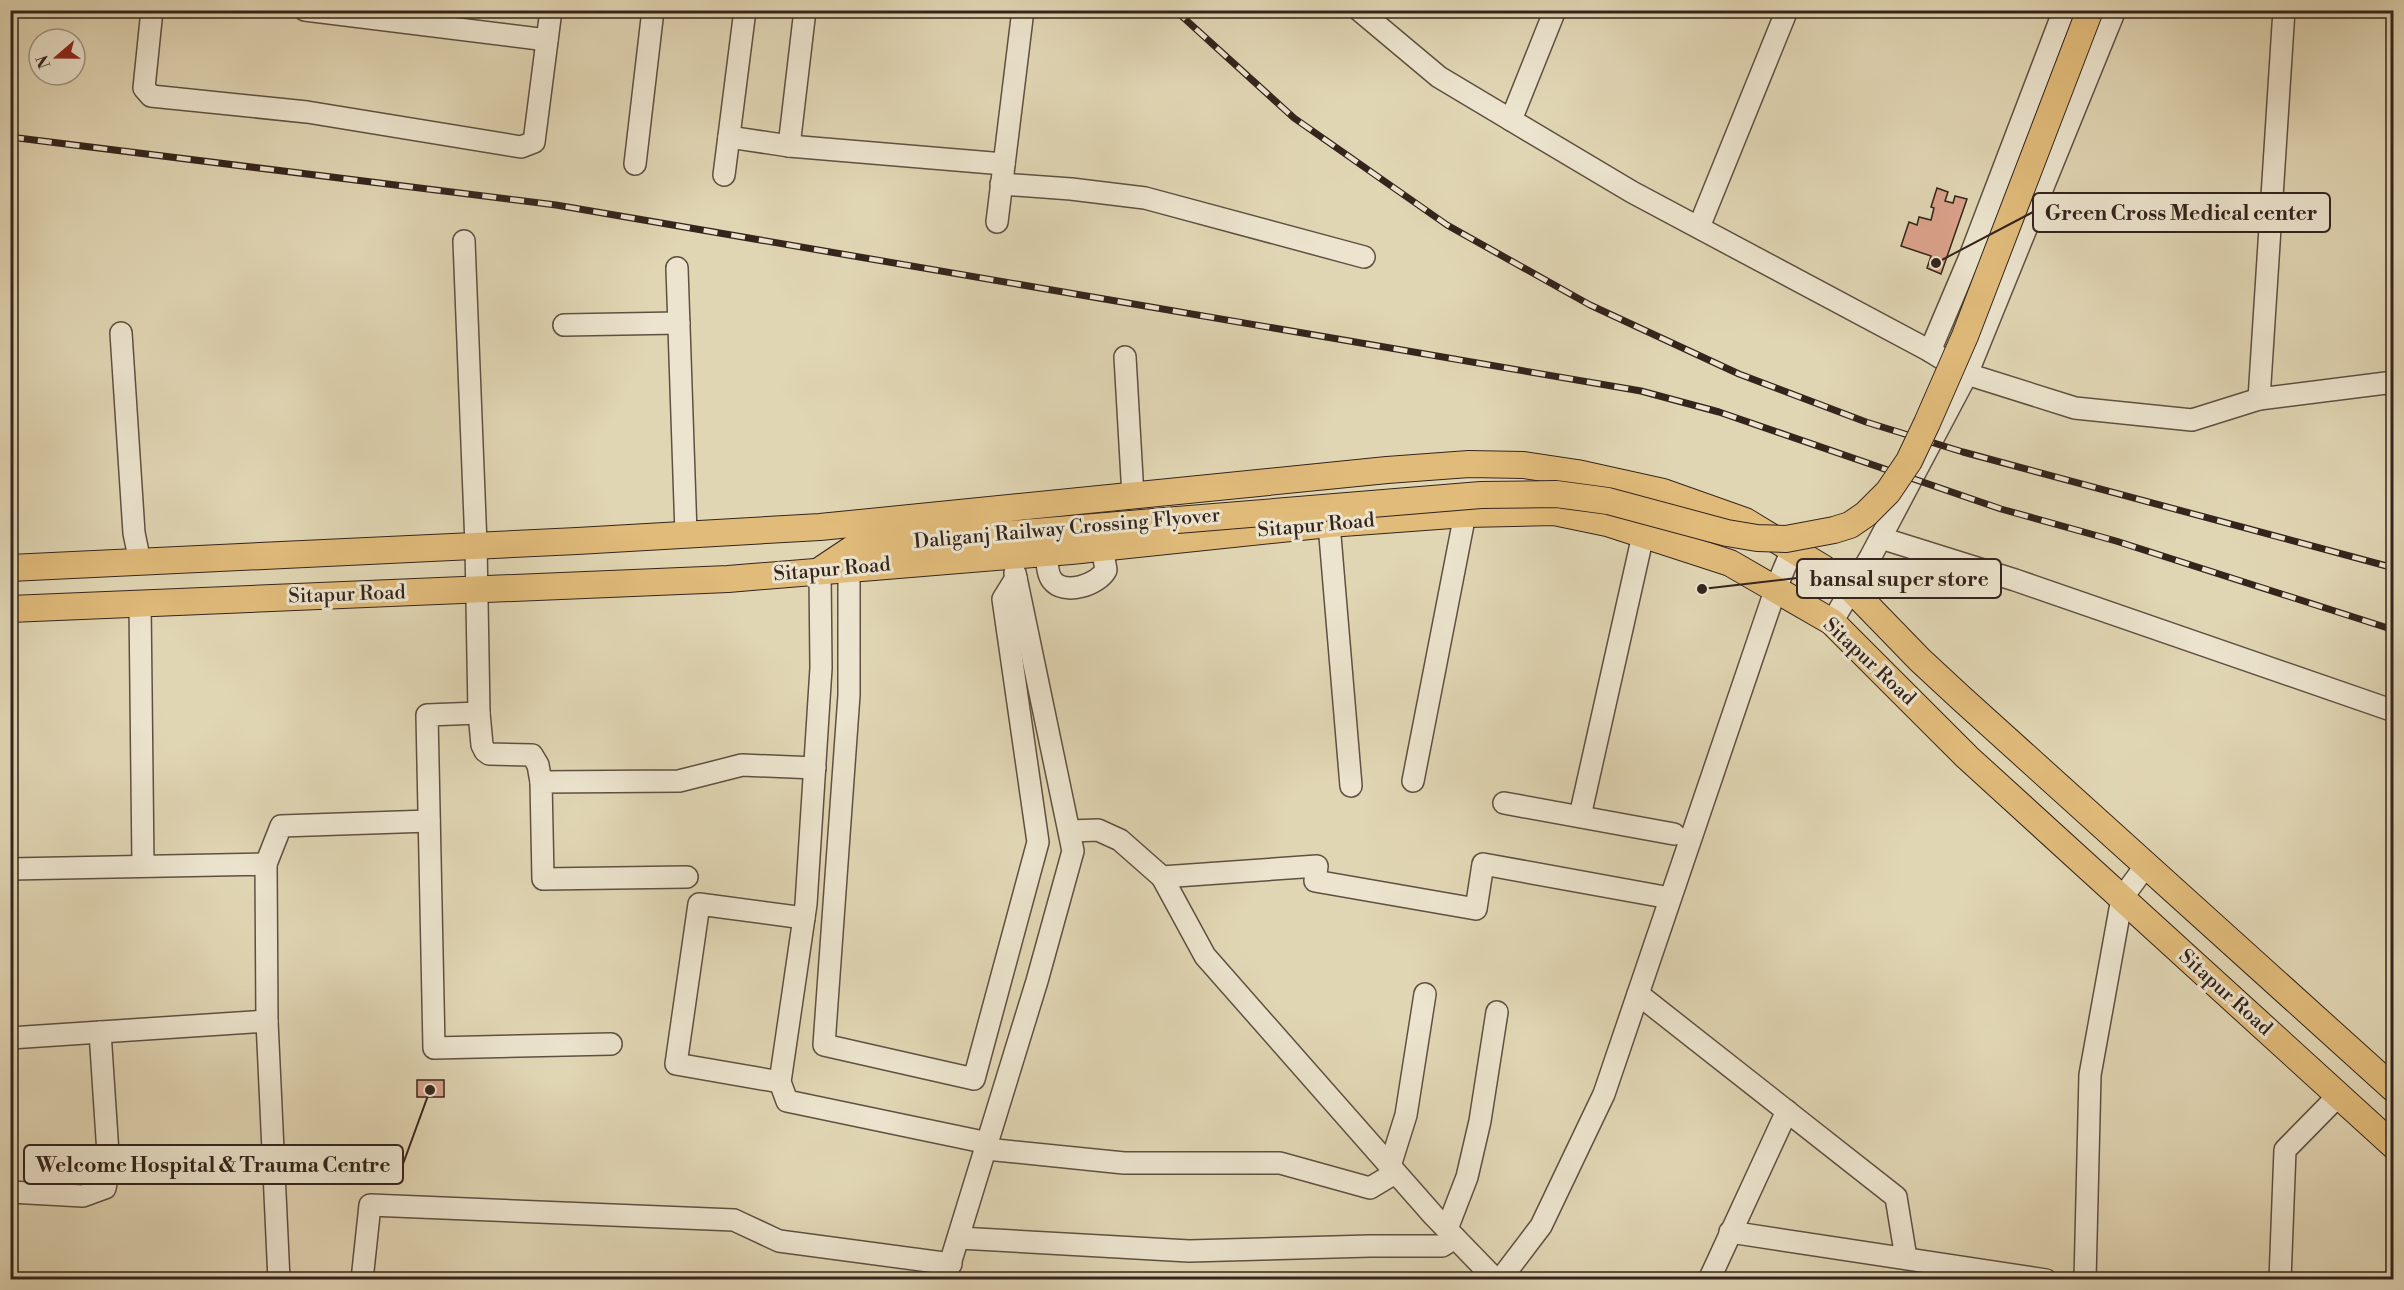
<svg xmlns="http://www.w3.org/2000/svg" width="2404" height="1290" font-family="'Libre Bodoni',serif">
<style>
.building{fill:#daa189;stroke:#34241c;stroke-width:1.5}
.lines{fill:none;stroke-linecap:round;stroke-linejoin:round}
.minor-casing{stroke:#5f5042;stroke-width:24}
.major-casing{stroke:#34241c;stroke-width:28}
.minor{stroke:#ece4ce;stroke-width:21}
.major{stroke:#e0bb7a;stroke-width:26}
.rail-casing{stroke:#34241c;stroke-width:7}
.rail{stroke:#ece4ce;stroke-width:4.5;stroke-dasharray:14;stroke-linecap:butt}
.major-bridge-casing{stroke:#34241c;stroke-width:28;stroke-linecap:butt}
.major-bridge{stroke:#e0bb7a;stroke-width:26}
.labels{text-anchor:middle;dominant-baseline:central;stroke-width:6;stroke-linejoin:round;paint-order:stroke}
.street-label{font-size:20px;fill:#34241c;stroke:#ece4ce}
.leader{fill:none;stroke:#34241c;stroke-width:2}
.callout-dot{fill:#34241c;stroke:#ece4ce;stroke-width:2}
.callout{fill:#ece4ce;stroke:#34241c;stroke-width:2}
.callout-label{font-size:21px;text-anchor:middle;font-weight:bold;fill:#34241c}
</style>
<rect width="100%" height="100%" fill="#e1d6b4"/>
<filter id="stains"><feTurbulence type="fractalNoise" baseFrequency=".00333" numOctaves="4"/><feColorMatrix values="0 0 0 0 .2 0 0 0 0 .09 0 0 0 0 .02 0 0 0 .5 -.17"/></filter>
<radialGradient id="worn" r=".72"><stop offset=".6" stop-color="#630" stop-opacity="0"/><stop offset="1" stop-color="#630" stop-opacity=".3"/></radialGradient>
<!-- building -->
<g class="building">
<path d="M1937,188L1948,192L1945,201L1953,203L1955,196L1967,199L1941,274L1927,268L1931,256L1901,246L1909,222L1917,225L1919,217L1931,220L1934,208L1931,207Z"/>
<rect x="417" y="1080" width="27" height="17"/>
</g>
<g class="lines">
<!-- minor casing -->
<g class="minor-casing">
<g id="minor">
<path d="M152,10L144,88L151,96L307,112L521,147L534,142L551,10"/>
<path d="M305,10L547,40"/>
<path d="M1359,10L1439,77L1511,120L1632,192L1930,351L1967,374L2075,408L2192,420L2259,399L2394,382"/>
<path d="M1511,120L1555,10"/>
<path d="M729,137L789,146L1004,164"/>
<path d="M789,146L805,10"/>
<path d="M635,164L653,10"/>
<path d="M724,175L745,10"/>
<path d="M1001,184L1071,189L1145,198L1364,257"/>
<path d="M997,222L1023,10"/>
<path d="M1699,227L1787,10"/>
<path d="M464,241L476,545L479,713L427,715L434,1048L611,1044"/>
<path d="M677,268L686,534"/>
<path d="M564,325L679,323"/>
<path d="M121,333L134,533L140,562"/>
<path d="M1930,351L1969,259L2064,10"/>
<path d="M1125,357L1133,496"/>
<path d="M2259,399L2284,10"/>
<path d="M1329,524L1351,786"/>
<path d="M1881,538L2015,580L2394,711"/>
<path d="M1046,552C1047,560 1047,574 1052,580C1064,596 1098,585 1106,570L1102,547"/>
<path d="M849,569V695L824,1045L974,1079L1038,842L1003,599L1016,578"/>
<path d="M820,571L821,668L806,904L780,1082L787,1101L988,1143"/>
<path d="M140,603L143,866"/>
<path d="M1832,622L1871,556L1967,374L2115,10"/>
<path d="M479,713L482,745L485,751L489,754L532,755L538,765L541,782"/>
<path d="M1413,781L1465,514"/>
<path d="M1504,803L1674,834"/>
<path d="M1580,816L1643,535"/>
<path d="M1070,831L1098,830L1120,840L1162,877L1205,956L1434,1216L1496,1280"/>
<path d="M266,864L281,826L429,821"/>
<path d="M10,869L266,864L267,1021L279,1280"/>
<path d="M687,877L543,879L541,782L679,781L742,765L815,768"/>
<path d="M1162,877L1317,866L1315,881L1476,909L1483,864L1670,898"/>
<path d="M1638,994L1896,1197L1906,1258"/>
<path d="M10,1038L267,1021"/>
<path d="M780,1082L676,1064L699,904L804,918"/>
<path d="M986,1149L1124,1163H1280L1370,1188L1395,1173"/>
<path d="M1390,1166L1406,1115L1425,994"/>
<path d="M10,1192L83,1196L105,1188L109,1169L100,1032"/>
<path d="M1447,1229L1467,1177L1480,1121L1497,1012"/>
<path d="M1730,1232L2046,1280"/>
<path d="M959,1238L1189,1251L1370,1246H1442L1455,1238"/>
<path d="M362,1280L370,1205L734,1220L779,1241L951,1264"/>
<path d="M945,1280L1037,981L1073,851L1015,573"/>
<path d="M1500,1280L1541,1226L1604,1094L1776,588L1792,550"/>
<path d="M1709,1280L1787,1111"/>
<path d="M2085,1280L2090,1075L2122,898L2147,864"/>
<path d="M2280,1280L2285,1150L2338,1096"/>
</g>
</g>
<!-- major casing -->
<g class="major-casing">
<g id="major">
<path d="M10,568L577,541L820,527L1387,470L1469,464L1524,465L1577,473L1663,492L1745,521L1823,568L1852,590L1920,660L1961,698L2394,1089"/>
<path d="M822,569L855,547L1177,520"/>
<path d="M10,609L728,579L1071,551L1329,524L1465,514L1554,512L1607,523L1730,563L1832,622L1967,757L2394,1146"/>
</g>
</g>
<!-- minor -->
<use href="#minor" class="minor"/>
<!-- major -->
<use href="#major" class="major"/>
<!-- rail casing -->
<g class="rail-casing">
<g id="rail">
<path d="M1175,10L1294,118L1447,225L1590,305L1739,374L1866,422L1963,452L2394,568"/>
<path d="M10,137L556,205L1641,391L1719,412L2001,509L2116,541L2394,630"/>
</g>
</g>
<!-- rail -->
<use href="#rail" class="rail"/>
<!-- major-bridge casing -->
<g class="major-bridge-casing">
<path id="major-bridge" d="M1177,520L1481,495L1556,494L1608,501L1727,533L1757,538L1786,539L1834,530L1850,525L1866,514L1888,492L1909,461L1927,423L1965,336L2090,10"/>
</g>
<!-- major-bridge -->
<use href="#major-bridge" class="major-bridge"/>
</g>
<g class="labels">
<!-- street labels -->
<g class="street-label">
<text transform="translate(1316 526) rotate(-5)">Sitapur Road</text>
<text transform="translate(1067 529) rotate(-5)">Daliganj Railway Crossing Flyover</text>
<text transform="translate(832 570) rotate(-5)">Sitapur Road</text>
<text transform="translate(347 595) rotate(-2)">Sitapur Road</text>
<text transform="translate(1869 662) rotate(43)">Sitapur Road</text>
<text transform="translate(2225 993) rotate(42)">Sitapur Road</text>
</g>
</g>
<!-- callouts -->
<path class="leader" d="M1936 263L2033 212M1702 589L1797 578M430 1090L403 1164"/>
<g class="callout-dot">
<circle cx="1936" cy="263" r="6"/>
<circle cx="1702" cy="589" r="6"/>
<circle cx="430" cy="1090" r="6"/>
</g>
<g class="callout">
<rect x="2033" y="193" width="297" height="39" rx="6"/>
<rect x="1797" y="559" width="204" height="39" rx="6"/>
<rect x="24" y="1145" width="379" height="39" rx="6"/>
</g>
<g class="callout-label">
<text x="2181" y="220">Green Cross Medical center</text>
<text x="1899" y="586">bansal super store</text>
<text x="213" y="1172">Welcome Hospital &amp; Trauma Centre</text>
</g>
<!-- margin -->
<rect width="2404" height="1290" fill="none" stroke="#e1d6b4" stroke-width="36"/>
<rect x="12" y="12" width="2380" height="1266" fill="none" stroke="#34241c" stroke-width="3"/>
<rect x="18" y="18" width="2368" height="1254" fill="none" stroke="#34241c" stroke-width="1.5"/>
<!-- north arrow -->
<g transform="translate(57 57) rotate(250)"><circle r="28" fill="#ece4ce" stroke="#a29787" stroke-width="1.5"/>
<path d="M0-4.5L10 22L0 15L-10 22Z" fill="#8f2418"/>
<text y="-9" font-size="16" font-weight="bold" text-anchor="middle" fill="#34241c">N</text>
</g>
<rect width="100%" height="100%" filter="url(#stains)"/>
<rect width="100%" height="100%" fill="url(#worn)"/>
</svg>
